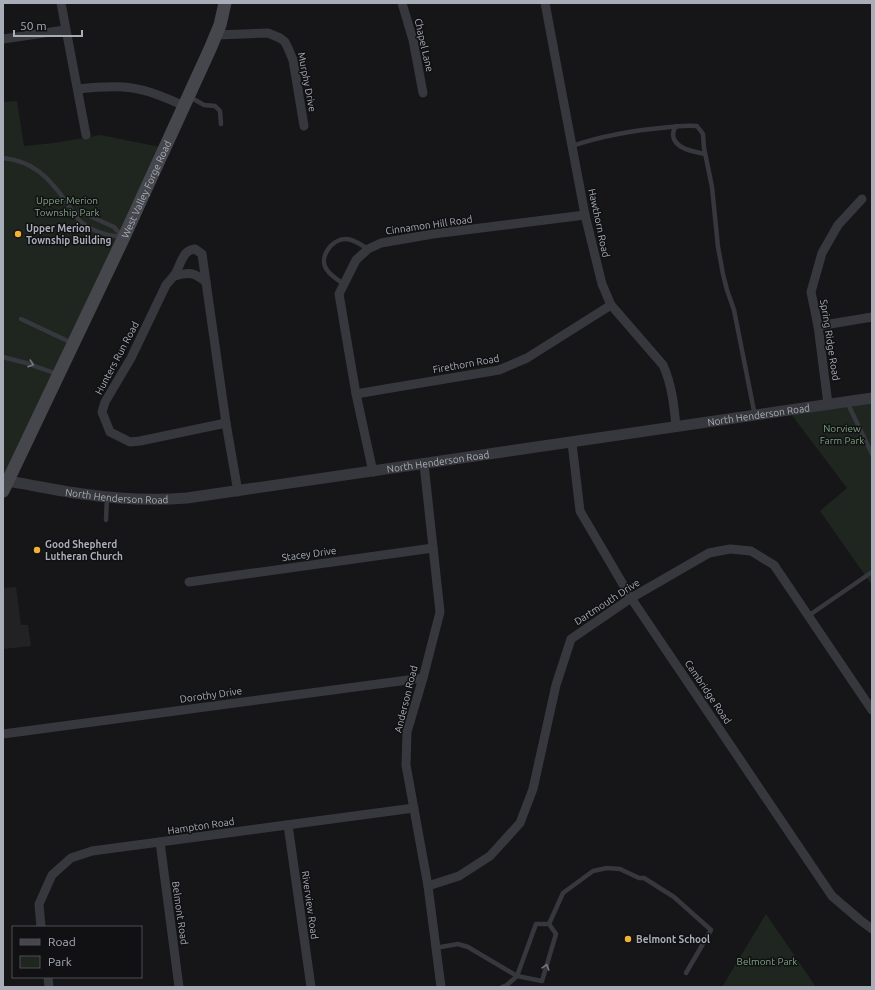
<svg xmlns="http://www.w3.org/2000/svg" width="875" height="990" font-family="Ubuntu,sans-serif">
<style>
.built{fill:#222225}
.green{fill:#1e261f}
.lines{fill:none;stroke-linecap:round;stroke-linejoin:round}
.service{stroke:#37383d;stroke-width:4.5}
.minor{stroke:#37383d;stroke-width:9}
.tertiary{stroke:#37383d;stroke-width:11}
.secondary{stroke:#45474d;stroke-width:13}
.oneway{stroke:#757881}
.poi-dot{fill:#f2b134;stroke:#111113;stroke-width:1.5}
.labels{text-anchor:middle;dominant-baseline:central;stroke-width:3;stroke-linejoin:round;paint-order:stroke}
.street-label{font-size:10px;fill:#a8adb8;stroke:#111113}
.park-label{font-size:10px;fill:#7fa381;stroke:#111113}
.poi-label{font-size:10px;font-weight:bold;fill:#a8adb8;stroke:#111113;text-anchor:start}
</style>
<rect width="100%" height="100%" fill="#161618"/>
<!-- built -->
<path class="built" d="M16,587L21,625H28L31,646L3,649V588Z"/>
<!-- green -->
<g class="green">
<path d="M17,101L24,146L54,143L101,135L165,148L3,480V102Z"/>
<path d="M872,399V585L820,511L847,488L788,410Z"/>
<path d="M766,914L816,987H722Z"/>
</g>
<g class="lines">
<!-- service -->
<g class="service">
<path d="M190,97L204,105L215,106L220,111L221,124"/>
<path d="M676,126C674,129 673,133 673,135C674,149 695,152 705,154"/>
<path d="M572,146C604,135 636,130 670,127C680,126 687,125 697,126L703,134L704,148L712,187L718,247L723,274L727,290L734,310L755,416"/>
<path d="M3,158C33,161 48,177 65,200C69,207 74,214 79,220C90,231 108,236 122,237"/>
<path d="M73,212L83,213L114,227L122,236"/>
<path d="M344,284C338,280 331,276 327,270C318,258 331,239 346,239C354,239 361,245 368,249"/>
<path d="M21,319L72,343"/>
<path d="M3,357L26,363L57,374"/>
<path d="M847,402L872,454"/>
<path d="M106,520L107,497"/>
<path d="M808,616L872,572"/>
<path d="M549,924L563,893L593,871L607,868L620,869L639,878H644L674,897L711,930L686,973"/>
<path d="M435,948L458,944L468,947L517,976L542,981L556,934L549,924"/>
<path d="M502,987L507,985L517,976L536,924H549"/>
</g>
<!-- minor -->
<g class="minor">
<path d="M61,3L86,135"/>
<path d="M402,3L413,40L423,93"/>
<path d="M545,3L585,215L602,284L611,305L663,365C672,385 674,405 676,427"/>
<path d="M216,35L268,33L280,38L285,42L288,48L293,60L304,126"/>
<path d="M3,39L65,30"/>
<path d="M78,89C125,84 142,86 184,106"/>
<path d="M195,249L202,254L206,282L226,423L140,441L130,442L110,432L102,412L105,402L131,358L166,285C169,281 173,278 175,274C181,265 182,250 195,249Z"/>
<path d="M175,276C189,272 194,272 206,282"/>
<path d="M818,326L872,317"/>
<path d="M356,394L391,388L499,370L527,358L611,305"/>
<path d="M828,404L818,326L811,292L822,253L838,225L862,199"/>
<path d="M226,423L238,492"/>
<path d="M572,443L580,511L631,598L832,896L860,920L872,929"/>
<path d="M424,464L440,612L423,678L407,732L406,765L428,886L441,987"/>
<path d="M373,472L356,394L339,294L356,260L368,249L381,243L433,234L585,215"/>
<path d="M189,582L433,548"/>
<path d="M3,734L423,678"/>
<path d="M288,825L311,987"/>
<path d="M160,842L179,987"/>
<path d="M428,886L459,876L490,856L520,823L533,789L556,685L571,639L631,598L709,553L730,549L751,551L774,565L872,710"/>
<path d="M41,927L39,904L52,875L71,858L92,851L414,808"/>
<path d="M48,977L49,987"/>
</g>
<!-- tertiary -->
<path class="tertiary" id="s1" d="M7,481C33,485 58,491 83,494C118,499 152,501 187,498L872,398"/>
<!-- secondary -->
<path class="secondary" id="s2" d="M3,491L124,237L210,49L220,25L225,3"/>
</g>
<!-- one-way arrows -->
<defs><path id="oneway-chevron" d="M-2-3.5L2.5 0L-2 3.5" fill="none" stroke-width="1.6" stroke-linecap="round" stroke-linejoin="round"/></defs>
<g class="oneway">
<use href="#oneway-chevron" transform="translate(31 364) rotate(18)"/>
<use href="#oneway-chevron" transform="translate(546 967) rotate(-73)"/>
</g>
<!-- markers -->
<g class="poi-dot">
<circle cx="18" cy="234" r="4"/>
<circle cx="37" cy="550" r="4"/>
<circle cx="628" cy="939" r="4"/>
</g>
<g class="labels">
<!-- street labels -->
<g class="street-label">
<text transform="translate(424 45) rotate(77)">Chapel Lane</text>
<text transform="translate(307 82) rotate(79)">Murphy Drive</text>
<text stroke="none"><textPath href="#s2" startOffset="334">West Valley Forge Road</textPath></text>
<text transform="translate(599 223) rotate(78)">Hawthorn Road</text>
<text transform="translate(429 225) rotate(-8)">Cinnamon Hill Road</text>
<text transform="translate(830 340) rotate(81)">Spring Ridge Road</text>
<text transform="translate(117 358) rotate(-62)">Hunters Run Road</text>
<text transform="translate(466 364) rotate(-10)">Firethorn Road</text>
<text stroke="none"><textPath href="#s1" startOffset="759">North Henderson Road</textPath></text>
<text stroke="none"><textPath href="#s1" startOffset="435">North Henderson Road</textPath></text>
<text stroke="none"><textPath href="#s1" startOffset="111">North Henderson Road</textPath></text>
<text transform="translate(309 554) rotate(-8)">Stacey Drive</text>
<text transform="translate(607 602) rotate(-33)">Dartmouth Drive</text>
<text transform="translate(708 692) rotate(56)">Cambridge Road</text>
<text transform="translate(211 695) rotate(-8)">Dorothy Drive</text>
<text transform="translate(406 699) rotate(-76)">Anderson Road</text>
<text transform="translate(201 826) rotate(-8)">Hampton Road</text>
<text transform="translate(310 905) rotate(82)">Riverview Road</text>
<text transform="translate(180 913) rotate(82)">Belmont Road</text>
</g>
<!-- park labels -->
<g class="park-label">
<text x="67" y="200">Upper Merion<tspan x="67" dy="12">Township Park</tspan></text>
<text x="842" y="428">Norview<tspan x="842" dy="12">Farm Park</tspan></text>
<text x="767" y="961">Belmont Park</text>
</g>
<!-- poi labels -->
<g class="poi-label">
<text x="26" y="228">Upper Merion<tspan x="26" dy="12">Township Building</tspan></text>
<text x="45" y="544">Good Shepherd<tspan x="45" dy="12">Lutheran Church</tspan></text>
<text x="636" y="939">Belmont School</text>
</g>
</g>
<!-- border -->
<rect width="875" height="990" fill="none" stroke="#a8adb8" stroke-width="8"/>
<!-- legend -->
<rect x="12" y="926" width="130" height="52" fill="#111113" stroke="#4d4f55"/>
<rect x="20" y="939" width="20" height="6" fill="#45474d" stroke="#4d4f55"/>
<text x="48" y="946" font-size="12" fill="#a8adb8">Road</text>
<rect x="20" y="956" width="20" height="12" fill="#1e261f" stroke="#4d4f55"/>
<text x="48" y="966" font-size="12" fill="#a8adb8">Park</text>
<!-- scale -->
<path d="M14 30v6h68v-6" fill="none" stroke="#a8adb8" stroke-width="2"/>
<text x="20" y="30" font-size="12" fill="#a8adb8" stroke="#111113" stroke-width="3" paint-order="stroke">50 m</text>
</svg>
